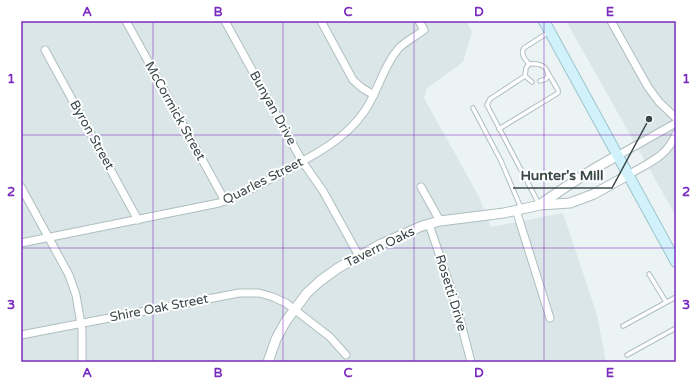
<svg xmlns="http://www.w3.org/2000/svg" width="697" height="383" font-family="'Varela Round',sans-serif">
<style>
.residential{fill:#dae6e8}
.lines{fill:none;stroke-linecap:round;stroke-linejoin:round}
.service-casing{stroke:#afbebf;stroke-width:5.5}
.minor-casing{stroke:#afbebf;stroke-width:9}
.tertiary-casing{stroke:#afbebf;stroke-width:11}
.secondary-casing{stroke:#9ec5cc;stroke-width:12}
.service{stroke:#fff;stroke-width:3.5}
.minor{stroke:#fff;stroke-width:7}
.tertiary{stroke:#fff;stroke-width:9}
.secondary{stroke:#d1f2fa;stroke-width:10}
.grid{fill:none;stroke:#7b2cbf;stroke-width:1;stroke-opacity:0.55}
.labels{text-anchor:middle;dominant-baseline:central;stroke-width:4;stroke-linejoin:round;paint-order:stroke}
.street-label{font-size:13px;fill:#3a4848;stroke:#fff}
.leader{fill:none;stroke:#3a4848;stroke-width:1.5}
.callout-dot{fill:#3a4848;stroke:#fff;stroke-width:1.5}
.callout-label{font-size:14px;text-anchor:middle;font-weight:bold;fill:#3a4848;stroke:#fff;stroke-width:4;stroke-linejoin:round;paint-order:stroke}
.neatline{fill:none;stroke:#7b2cbf;stroke-width:1.5}
.grid-label{font-size:13px;text-anchor:middle;font-weight:bold;fill:#7b2cbf}
</style>
<rect width="100%" height="100%" fill="#ecf3f4"/>
<!-- residential -->
<g class="residential">
<path d="M21,21H466L472,32L463,62L427,88L424,98L478,195L491,227L563,213L597,315L606,362H21Z"/>
<path d="M566,21H676V216Z"/>
</g>
<g class="lines">
<!-- service casing -->
<g class="service-casing">
<g id="service">
<path d="M529,64C525,59 520,54 524,48L549,32"/>
<path d="M525,76L490,99L487,105L539,204"/>
<path d="M532,82L525,76L526,68L529,64C538,63 548,65 548,76L546,79L540,81"/>
<path d="M473,108L501,161L521,208"/>
<path d="M499,129L558,93V90L548,73"/>
<path d="M649,274L666,302"/>
<path d="M623,326L676,297"/>
<path d="M627,355L676,328"/>
</g>
</g>
<!-- minor casing -->
<g class="minor-casing">
<g id="minor">
<path d="M126,21L225,201"/>
<path d="M225,21L302,161L323,191L359,256"/>
<path d="M321,21L353,80L362,88L374,95"/>
<path d="M611,21L648,87L659,102L676,118"/>
<path d="M45,50L138,220"/>
<path d="M617,156L676,123"/>
<path d="M628,175C648,163 667,157 676,134"/>
<path d="M21,187L69,275L76,295L82,330V362"/>
<path d="M421,187L440,221"/>
<path d="M516,210L550,318"/>
<path d="M429,224L456,304L471,362"/>
<path d="M21,243L219,203C240,196 259,185 279,174C310,157 343,142 364,112C378,92 383,66 399,48C406,41 416,36 424,30L419,21"/>
<path d="M21,335L239,293H259L273,297L286,303L330,337L346,355"/>
</g>
</g>
<!-- tertiary casing -->
<g class="tertiary-casing">
<g id="tertiary">
<path d="M541,204C565,187 590,170 617,156"/>
<path d="M268,362L276,339L286,321L307,293L320,281L338,268L381,244L422,226L440,221L504,213L540,205L570,203L594,194L628,175"/>
</g>
</g>
<!-- secondary casing -->
<g class="secondary-casing">
<path id="secondary" d="M544,21L676,262"/>
</g>
<!-- service -->
<use href="#service" class="service"/>
<!-- minor -->
<use href="#minor" class="minor"/>
<!-- tertiary -->
<use href="#tertiary" class="tertiary"/>
<!-- secondary -->
<use href="#secondary" class="secondary"/>
</g>
<!-- grid -->
<path class="grid" d="M153,21V362M283,21V362M414,21V362M544,21V362M21,135H676M21,248H676"/>
<g class="labels">
<!-- street labels -->
<g class="street-label">
<text transform="translate(273 108) rotate(61)">Bunyan Drive</text>
<text transform="translate(175 111) rotate(61)">McCormick Street</text>
<text transform="translate(92 135) rotate(61)">Byron Street</text>
<text transform="translate(263 181) rotate(-27)">Quarles Street</text>
<text transform="translate(380 247) rotate(-26)">Tavern Oaks</text>
<text transform="translate(451 293) rotate(73)">Rosetti Drive</text>
<text transform="translate(159 308) rotate(-11)">Shire Oak Street</text>
</g>
</g>
<!-- callouts -->
<path class="leader" d="M649 119L612 188H513"/>
<circle class="callout-dot" cx="649" cy="119" r="4"/>
<g class="callout-label">
<text x="562" y="180">Hunter's Mill</text>
</g>
<!-- border -->
<rect width="697" height="383" fill="none" stroke="#ffffff" stroke-width="44"/>
<rect x="22" y="22" width="653" height="339" class="neatline"/>
<g class="grid-label">
<text x="87" y="16">A</text>
<text x="218" y="16">B</text>
<text x="348" y="16">C</text>
<text x="479" y="16">D</text>
<text x="610" y="16">E</text>
<text x="11" y="83">1</text>
<text x="686" y="83">1</text>
<text x="11" y="196">2</text>
<text x="686" y="196">2</text>
<text x="11" y="309">3</text>
<text x="686" y="309">3</text>
<text x="87" y="377">A</text>
<text x="218" y="377">B</text>
<text x="348" y="377">C</text>
<text x="479" y="377">D</text>
<text x="610" y="377">E</text>
</g>
</svg>
